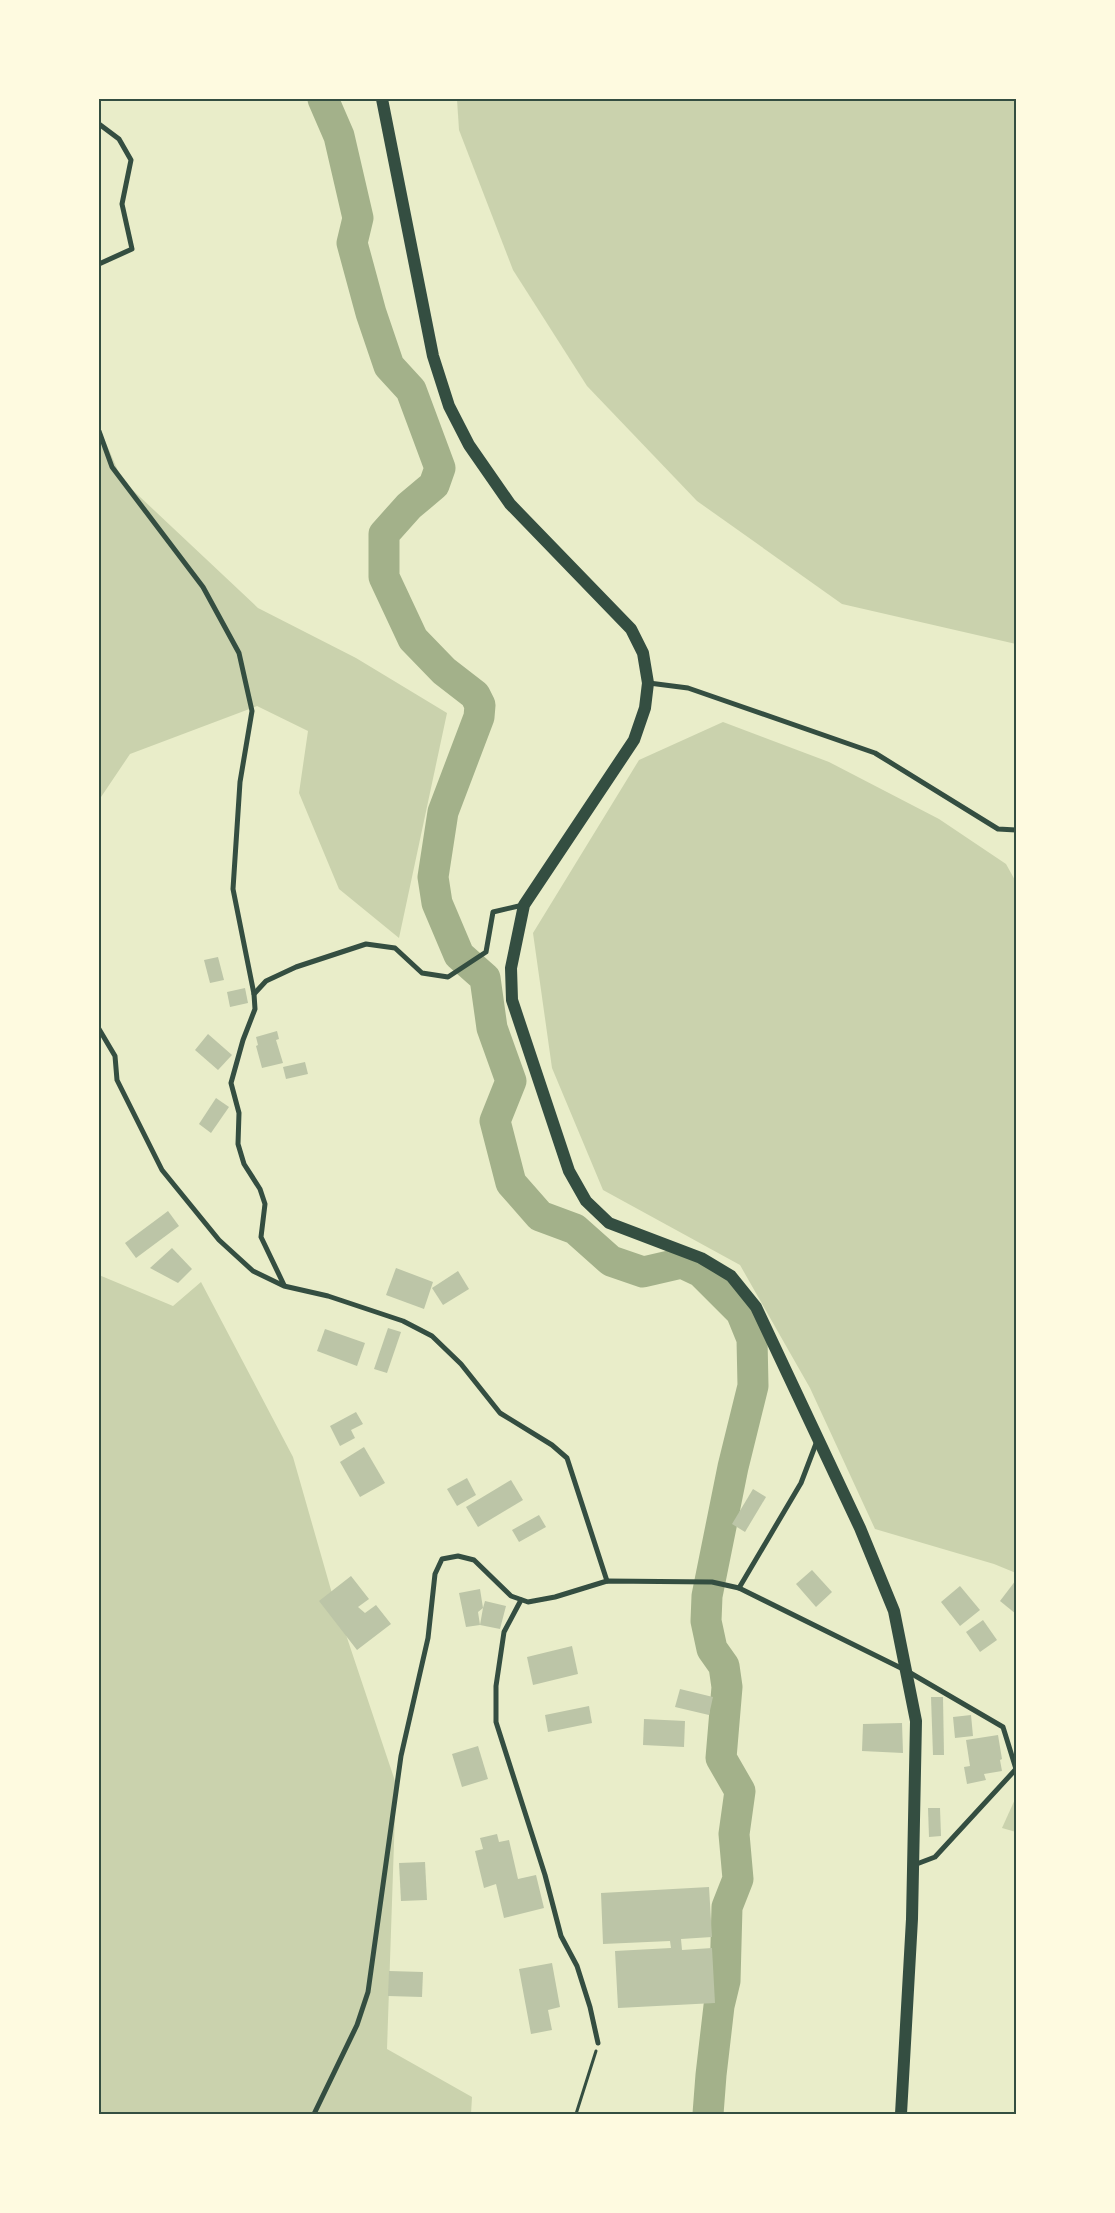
<svg xmlns="http://www.w3.org/2000/svg" width="1115" height="2213" font-family="Lato,sans-serif">
<style>
.green{fill:#cad2ad}
.lines{fill:none;stroke-linecap:round;stroke-linejoin:round}
.river{stroke:#a3b18a;stroke-width:31}
.building{fill:#bcc5a7}
.path{stroke:#344e41;stroke-width:3}
.minor{stroke:#344e41;stroke-width:5}
.primary{stroke:#344e41;stroke-width:12}
.neatline{fill:none;stroke:#344e41;stroke-width:2}
</style>
<rect width="100%" height="100%" fill="#e9edc9"/>
<!-- green -->
<g class="green">
<path d="M457,99H1016V644L842,604L697,501L587,386L513,270L459,130Z"/>
<path d="M99,427L122,480L258,608L356,658L447,713L399,938L339,889L299,793L308,731L257,706L130,754L99,800Z"/>
<path d="M723,722L829,762L939,819L1006,864L1016,882V1573L994,1564L875,1529L810,1388L740,1265L603,1190L552,1068L533,933L639,760Z"/>
<path d="M99,1275L173,1306L201,1282L293,1457L331,1590L396,1784L387,2049L472,2097L471,2114H99Z"/>
<path d="M1016,1797V1832L1002,1828Z"/>
</g>
<g class="lines">
<!-- river -->
<path class="river" d="M323,99L339,136L358,218L352,243L371,313L389,366L411,390L440,468L434,485L409,506L384,534V577L413,639L444,671L475,695L480,705L479,717L443,812L433,877L437,903L459,955L485,978L492,1028L511,1081L495,1121L511,1183L540,1216L575,1229L611,1261L643,1272L682,1263L701,1272L741,1312L752,1339L753,1386L733,1467L707,1596L706,1621L712,1649L724,1666L727,1687L721,1758L740,1791L734,1834L738,1879L727,1907L725,1981L719,2006L711,2075L708,2114"/>
</g>
<!-- building -->
<g class="building">
<path d="M218,957L224,980L210,983L204,960Z"/>
<path d="M245,988L248,1003L230,1007L227,992Z"/>
<path d="M277,1031L279,1039L276,1040L283,1063L262,1068L256,1046L258,1045L256,1037Z"/>
<path d="M208,1034L232,1055L218,1070L195,1050Z"/>
<path d="M305,1062L308,1074L286,1079L283,1067Z"/>
<path d="M216,1098L229,1107L211,1133L199,1124Z"/>
<path d="M168,1211L179,1226L136,1258L125,1243Z"/>
<path d="M172,1248L192,1269L178,1283L150,1268Z"/>
<path d="M396,1268L433,1282L424,1309L386,1295Z"/>
<path d="M458,1271L469,1289L443,1305L432,1288Z"/>
<path d="M388,1328L401,1332L387,1373L374,1369Z"/>
<path d="M325,1329L365,1343L357,1366L317,1351Z"/>
<path d="M356,1412L363,1424L351,1430L355,1438L340,1446L330,1426Z"/>
<path d="M364,1447L385,1483L360,1497L340,1462Z"/>
<path d="M467,1478L476,1495L457,1506L447,1489Z"/>
<path d="M511,1480L523,1500L478,1527L466,1507Z"/>
<path d="M753,1489L766,1497L745,1532L732,1524Z"/>
<path d="M539,1515L546,1527L519,1542L512,1530Z"/>
<path d="M812,1570L832,1592L816,1607L796,1584Z"/>
<path d="M351,1576L369,1599L358,1607L365,1613L376,1605L391,1624L357,1650L319,1601Z"/>
<path d="M1016,1580V1614L1000,1601Z"/>
<path d="M960,1586L980,1610L960,1626L941,1602Z"/>
<path d="M480,1589L483,1608L485,1601L506,1606L500,1629L480,1625L483,1608L478,1612L480,1625L466,1627L459,1593Z"/>
<path d="M983,1620L997,1640L980,1652L966,1632Z"/>
<path d="M572,1646L578,1674L533,1685L527,1657Z"/>
<path d="M680,1689L713,1697L709,1715L675,1707Z"/>
<path d="M931,1697H943L944,1755H933Z"/>
<path d="M589,1706L592,1723L548,1732L545,1715Z"/>
<path d="M971,1715L973,1736L955,1738L953,1717Z"/>
<path d="M644,1719L685,1721L684,1747L643,1745Z"/>
<path d="M902,1723L903,1753L862,1751L863,1724Z"/>
<path d="M998,1735L1002,1759L1000,1760L1002,1771L984,1774L986,1780L967,1784L964,1767L970,1766L966,1740Z"/>
<path d="M478,1746L488,1779L462,1787L452,1754Z"/>
<path d="M928,1808H940L941,1836L929,1837Z"/>
<path d="M497,1834L499,1842L509,1840L518,1879L536,1875L544,1908L504,1918L496,1884L484,1888L475,1851L483,1849L480,1838Z"/>
<path d="M425,1862L427,1900L401,1901L399,1863Z"/>
<path d="M709,1887L712,1937L681,1939L682,1950L712,1948L715,2003L618,2008L615,1951L671,1948L670,1941L603,1944L601,1893Z"/>
<path d="M552,1963L560,2007L548,2010L552,2030L531,2034L519,1969Z"/>
<path d="M389,1971L423,1972L422,1997L388,1996Z"/>
</g>
<g class="lines">
<!-- path -->
<path class="path" d="M576,2114L596,2051"/>
<!-- minor -->
<g class="minor">
<path d="M99,124L119,139L131,160L122,204L132,249L99,264"/>
<path d="M99,431L112,467L203,587L239,653L252,711L240,782L233,889L254,994"/>
<path d="M649,683L688,688L875,753L998,829L1016,830"/>
<path d="M99,1029L115,1056L117,1080L162,1170L219,1240L253,1271L284,1286L328,1296L403,1321L432,1336L461,1364L500,1413L552,1445L567,1458L607,1581"/>
<path d="M284,1285L261,1237L265,1204L260,1189L244,1164L238,1144L239,1113L231,1083L243,1040L255,1009L254,994L266,981L296,967L366,944L395,948L422,973L448,977L486,952L493,912L523,905"/>
<path d="M739,1588L801,1483L817,1441"/>
<path d="M521,1600L504,1632L496,1686V1722L545,1875L561,1936L577,1966L590,2007L598,2043"/>
<path d="M914,1865L935,1857L1016,1769"/>
<path d="M314,2114L357,2025L368,1992L401,1756L428,1638L435,1574L442,1559L458,1556L474,1560L511,1596L528,1602L555,1597L607,1581L712,1582L739,1588L907,1671L1003,1727L1016,1769"/>
</g>
<!-- primary -->
<path class="primary" d="M382,99L433,356L449,406L469,445L510,504L631,629L643,653L648,683L645,708L634,740L524,905L511,968L512,1000L569,1171L586,1201L609,1223L701,1258L731,1276L756,1307L860,1528L894,1611L916,1721L912,1919L901,2114"/>
</g>
<!-- border -->
<rect width="1115" height="2213" fill="none" stroke="#fefae0" stroke-width="200"/>
<rect x="100" y="100" width="915" height="2013" class="neatline"/>
</svg>
